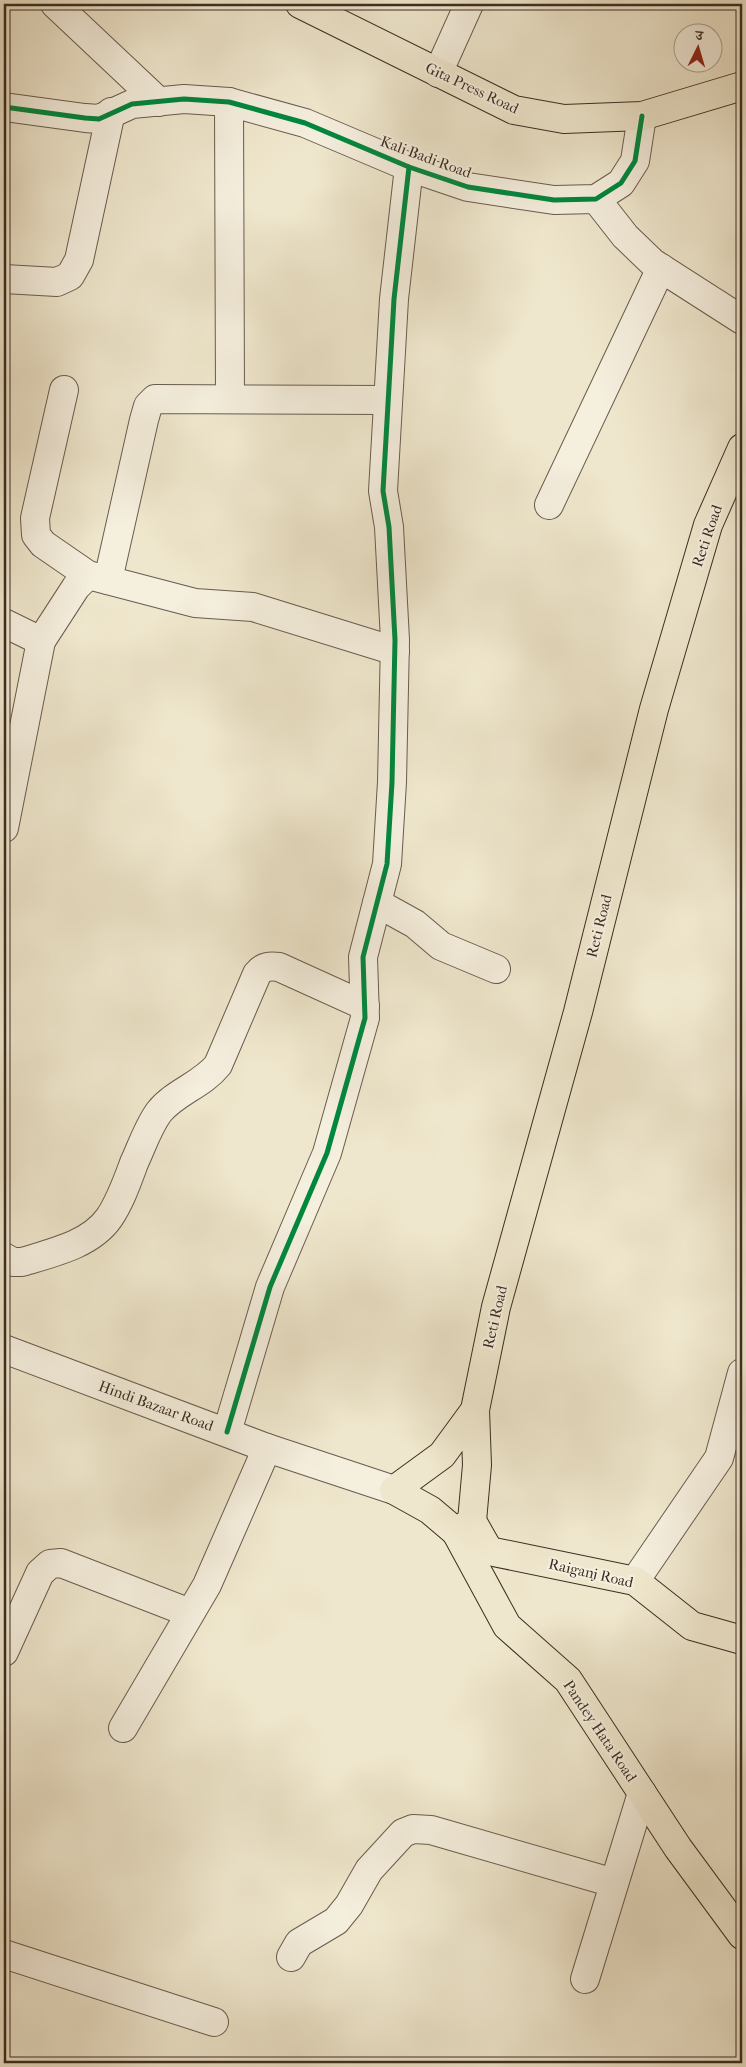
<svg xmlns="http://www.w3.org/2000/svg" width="746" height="2067" font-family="'IM FELL French Canon','Noto Serif Devanagari',serif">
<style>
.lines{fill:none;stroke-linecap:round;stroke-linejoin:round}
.minor-casing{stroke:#695c4e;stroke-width:30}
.major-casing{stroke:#3c2d24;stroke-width:30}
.minor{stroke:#f5efde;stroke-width:28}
.major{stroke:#efe7cd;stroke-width:28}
.cycleway-casing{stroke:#f5efde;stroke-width:8}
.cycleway{stroke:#00873e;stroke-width:5}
.labels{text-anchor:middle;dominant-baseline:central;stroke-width:4;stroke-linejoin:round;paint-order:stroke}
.street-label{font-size:15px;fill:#3c2d24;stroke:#f5efde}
</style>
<rect width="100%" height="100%" fill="#efe7cd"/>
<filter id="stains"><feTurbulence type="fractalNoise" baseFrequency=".004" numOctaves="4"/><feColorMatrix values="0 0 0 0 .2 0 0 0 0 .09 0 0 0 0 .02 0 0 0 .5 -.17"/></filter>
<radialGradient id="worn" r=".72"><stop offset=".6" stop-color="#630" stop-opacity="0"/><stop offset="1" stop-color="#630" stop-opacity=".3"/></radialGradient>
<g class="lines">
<!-- minor casing -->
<g class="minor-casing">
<g id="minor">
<path d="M55,4L159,102"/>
<path d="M438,73L469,4"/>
<path d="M229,102L230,399"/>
<path d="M4,107L85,118L99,119L132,104L184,99L229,102L305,123L409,167L468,187L554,200L596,199L621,183L635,161L642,116"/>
<path d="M596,199L625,236L653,263L742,320"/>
<path d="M4,279L57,282L70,276L79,260L111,112"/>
<path d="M64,390L35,518L36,535L43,544L88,575"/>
<path d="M549,505L661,268"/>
<path d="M108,580L144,420L148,406L155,399L388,400"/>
<path d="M4,623L41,641L76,587L88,575L195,603L253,607L395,651"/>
<path d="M4,828L41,641"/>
<path d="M377,903L415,924L441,946L496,969"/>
<path d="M4,1257L13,1262H22C51,1253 90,1245 109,1218C120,1202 127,1182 134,1163C142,1146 148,1127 159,1112C175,1092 202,1085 218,1065L257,974C263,966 270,966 279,967L365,1006"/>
<path d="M4,1349L267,1448L394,1490"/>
<path d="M227,1432L270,1287L327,1153L365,1018L363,957L387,864L392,782L395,640L389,527L383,491L394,299L409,167"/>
<path d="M635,1581L719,1458L742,1373"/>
<path d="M4,1652L40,1573L50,1564L61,1563L190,1613"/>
<path d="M123,1728L207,1585L267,1448"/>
<path d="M4,1954L214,2022"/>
<path d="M291,1957L299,1943L336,1921L349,1905L369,1870L403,1833L413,1829L431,1830L614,1883"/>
<path d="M585,1979L642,1793"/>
</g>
</g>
<!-- major casing -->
<g class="major-casing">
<g id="major">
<path d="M300,4L514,110L564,119L642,116L742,86"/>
<path d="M475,1410L496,1307L578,1012L654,709L708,525L742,448"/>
<path d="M475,1410L477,1465L472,1521L456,1532L430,1510L394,1490L442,1455Z"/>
<path d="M472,1521L489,1551L635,1581L692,1626L742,1640"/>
<path d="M456,1532L507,1626L568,1680L678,1848L742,1935"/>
</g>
</g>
<!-- minor -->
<use href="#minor" class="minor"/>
<!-- major -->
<use href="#major" class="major"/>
<!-- cycleway casing -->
<g class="cycleway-casing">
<g id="cycleway">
<path d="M4,107L85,118L99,119L132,104L184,99L229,102L305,123L409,167L468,187L554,200L596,199L621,183L635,161L642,116"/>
<path d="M227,1432L270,1287L327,1153L365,1018L363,957L387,864L392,782L395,640L389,527L383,491L394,299L409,167"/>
</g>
</g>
<!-- cycleway -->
<use href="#cycleway" class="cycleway"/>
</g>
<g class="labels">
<!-- street labels -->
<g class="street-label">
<text transform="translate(472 88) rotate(25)">Gita Press Road</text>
<text transform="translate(426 157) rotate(20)">Kali Badi Road</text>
<text transform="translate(707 536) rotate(-71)">Reti Road</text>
<text transform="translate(599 926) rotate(-76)">Reti Road</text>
<text transform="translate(495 1317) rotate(-77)">Reti Road</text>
<text transform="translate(156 1406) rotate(20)">Hindi Bazaar Road</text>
<text transform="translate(591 1573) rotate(13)">Raiganj Road</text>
<text transform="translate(600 1731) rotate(56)">Pandey Hata Road</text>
</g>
</g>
<!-- margin -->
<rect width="746" height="2067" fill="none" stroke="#efe7cd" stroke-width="20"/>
<rect x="5" y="5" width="736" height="2057" fill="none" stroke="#3c2d24" stroke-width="2.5"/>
<rect x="10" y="10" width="726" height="2047" fill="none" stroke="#3c2d24"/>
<!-- north arrow -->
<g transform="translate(698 48) rotate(5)"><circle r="24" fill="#f5efde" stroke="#aba194"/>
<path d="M0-4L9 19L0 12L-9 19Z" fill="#8f2418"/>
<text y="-8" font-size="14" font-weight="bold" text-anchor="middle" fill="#3c2d24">उ</text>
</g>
<rect width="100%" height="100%" filter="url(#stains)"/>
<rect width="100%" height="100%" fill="url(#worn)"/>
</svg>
